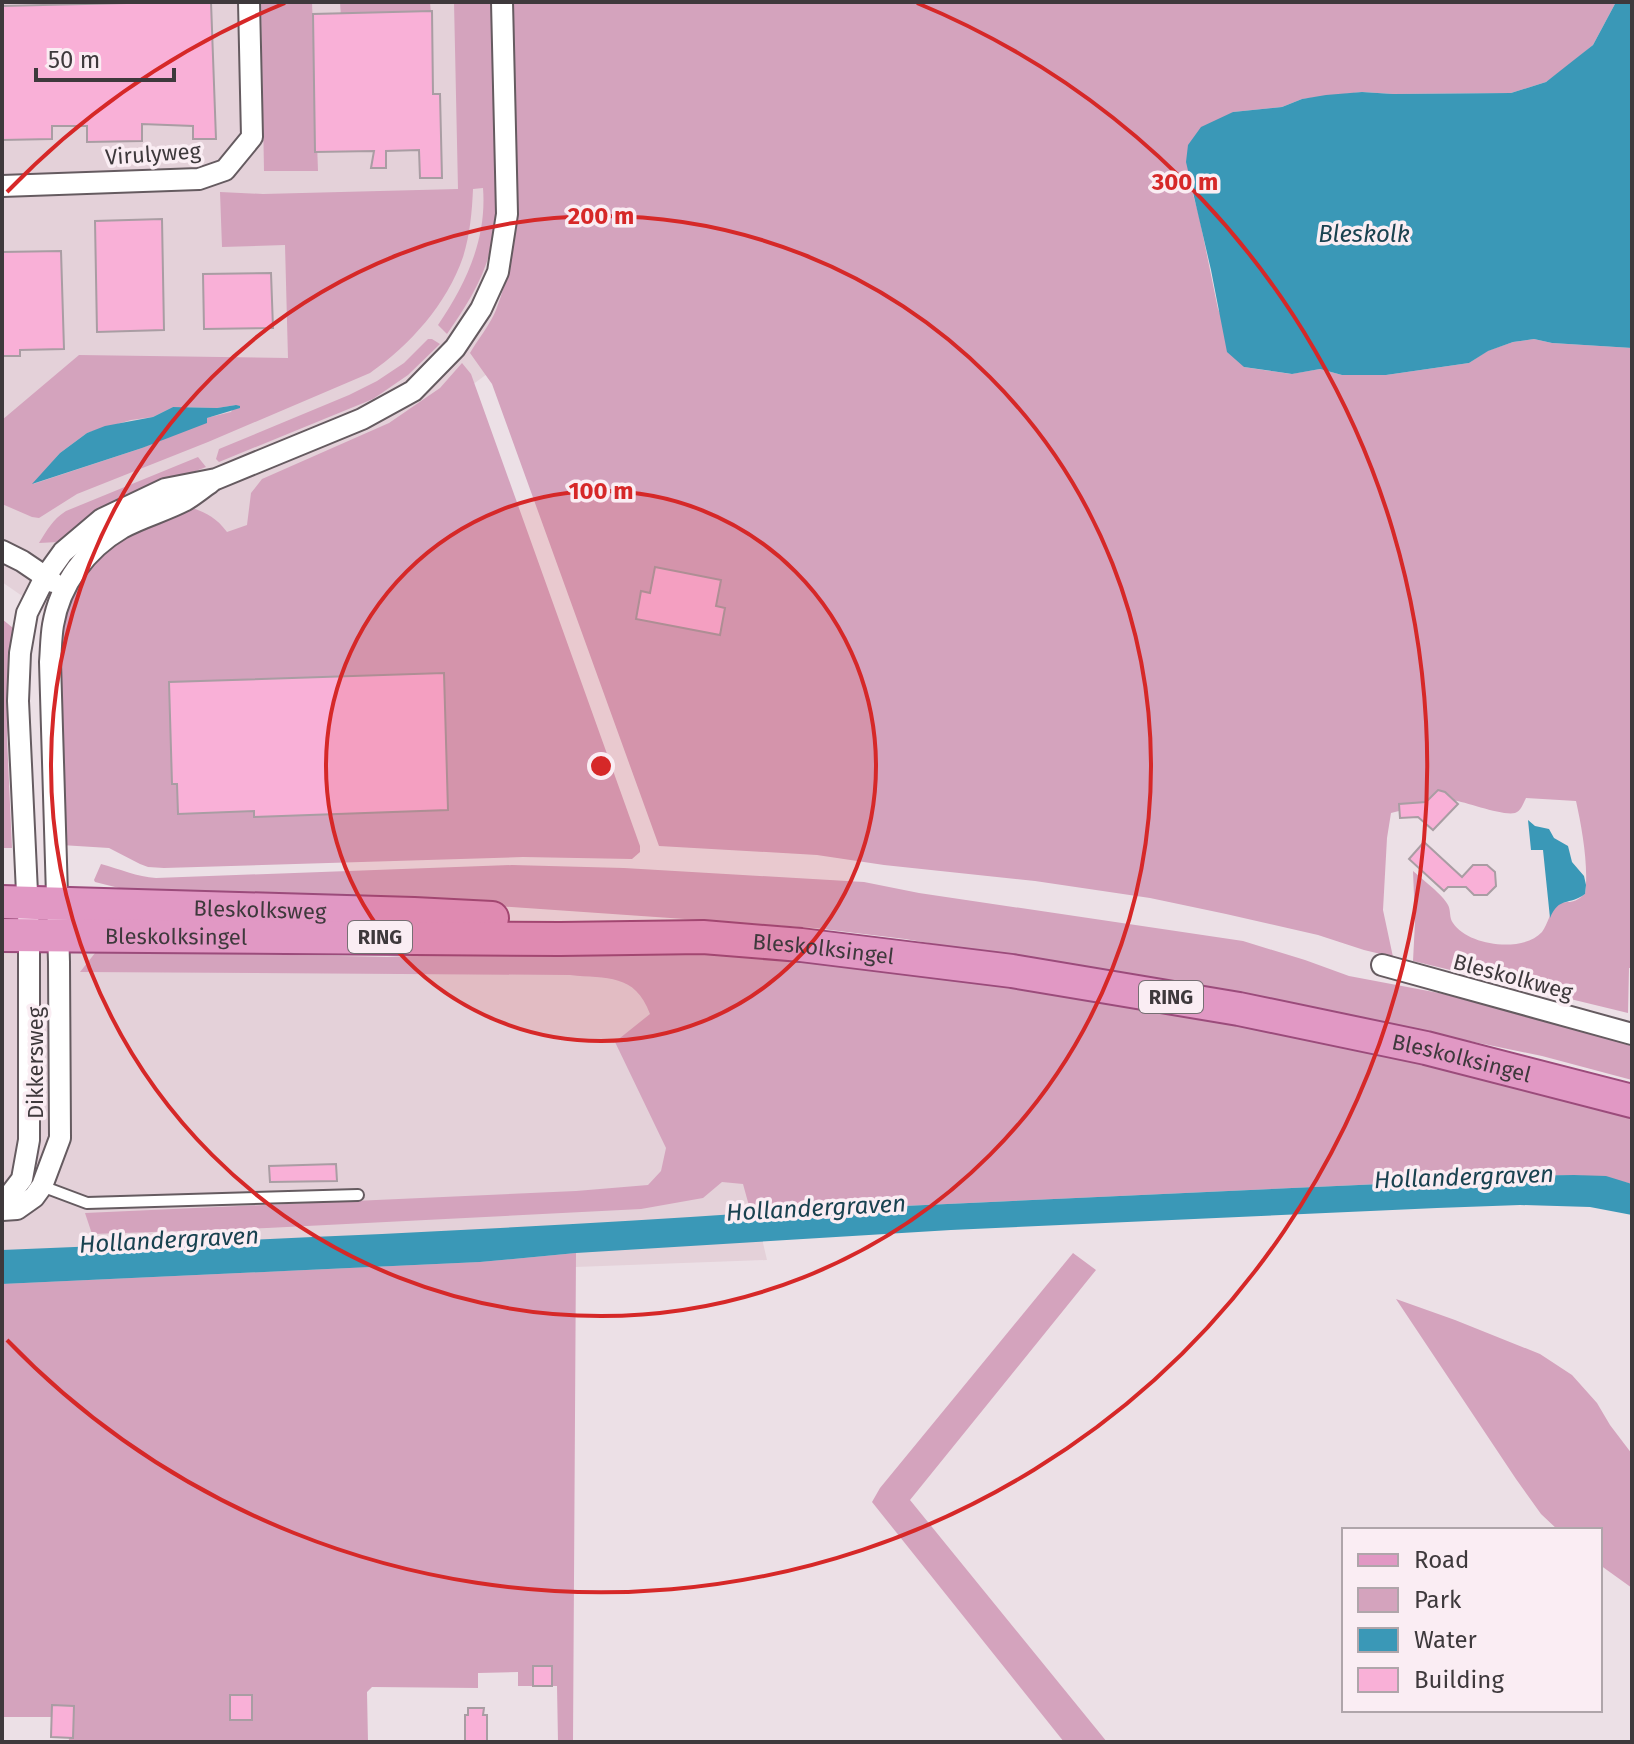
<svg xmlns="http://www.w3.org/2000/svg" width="1634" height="1744" font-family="'Fira Sans',sans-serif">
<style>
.built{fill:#e4d1d9}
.green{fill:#d4a3bd;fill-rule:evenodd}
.water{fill:#3a98b7}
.building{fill:#f9b0d7;stroke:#a99da3;stroke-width:2}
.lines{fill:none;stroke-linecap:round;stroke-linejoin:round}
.lane-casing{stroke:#655b60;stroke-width:14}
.street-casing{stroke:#655b60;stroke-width:24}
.primary-casing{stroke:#9b4b7b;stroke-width:36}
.lane{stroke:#fff;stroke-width:10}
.street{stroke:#fff;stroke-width:20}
.primary{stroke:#e198c4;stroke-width:32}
.ring{fill:none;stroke:#d62828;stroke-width:4}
.labels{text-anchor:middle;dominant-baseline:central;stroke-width:7;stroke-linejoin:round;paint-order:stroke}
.shield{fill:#faedf3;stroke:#766f73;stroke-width:2}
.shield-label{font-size:20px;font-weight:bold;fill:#3e393c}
.street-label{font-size:22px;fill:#3e393c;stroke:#faedf3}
.water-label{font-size:24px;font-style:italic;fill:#194250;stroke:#faedf3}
.centre{fill:#d62828;stroke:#faedf3;stroke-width:4}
.ring-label{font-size:24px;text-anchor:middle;font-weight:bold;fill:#d62828;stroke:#faedf3;stroke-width:7;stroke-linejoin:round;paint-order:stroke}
</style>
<rect width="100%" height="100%" fill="#ece0e6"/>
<!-- built -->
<g class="built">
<path d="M2,2H538L548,329L323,495L74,632L2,582Z"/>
<path d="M81,948L699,966L767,1260L2,1288V949Z"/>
</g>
<!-- green -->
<g class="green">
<path d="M261,2H312L318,171H264Z"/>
<path d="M340,2H430L431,14L341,17Z"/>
<path d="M454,2H491L496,215C495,225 494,237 491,247C484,279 465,308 447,334L438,325C466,284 487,239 483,188L473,189C472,212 470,235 463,257C447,304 410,345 370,373L208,442L77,494L39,518L32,517L2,504V420L79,355L288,358L285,245L222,247L220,192L263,194L458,189ZM236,405L231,412L206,418L142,448L33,484L60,453L87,433L131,420L153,417L173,407L217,408Z"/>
<path d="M513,2H1616L1593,45L1569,65L1546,82L1511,93L1393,94L1362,92L1302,99L1282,107L1233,112L1192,190L1199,216L1218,309L1244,367L1291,374L1320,369L1342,375H1386L1469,363L1487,351L1513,342L1534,339L1552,343L1632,348V968H1629L1628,1013L1413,961L1415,922L1413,871C1422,879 1443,895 1448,905C1451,910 1449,918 1453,923C1468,946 1523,953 1542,932C1548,924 1550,911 1557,905C1562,901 1569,903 1574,901C1578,900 1582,896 1585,894C1589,867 1582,828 1576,801L1526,798C1523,804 1521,811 1515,813C1502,816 1467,802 1452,800C1430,798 1412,808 1391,813L1387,838L1383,910L1393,957L1364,950L1318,935L1226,914L1150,898L1035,881L884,865L817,855L659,846L492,384L470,353C478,339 490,325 496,310C508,280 513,249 516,217Z"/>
<path d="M428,339H432L440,344L408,375L373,399L219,462L216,459L219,449L349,395L377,381L404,363Z"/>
<path d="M462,363L471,374L640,846V852L632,859L523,857L164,868L148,867L140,864L109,848L61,845L58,694L62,617L77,583L111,542L190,507C206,513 216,517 227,532L247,525L251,493L262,479L389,423L440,388Z"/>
<path d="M198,457L206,467L147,490L58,542L39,543C47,530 53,519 66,511Z"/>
<path d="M2,619L13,628V666L7,738L12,848H2Z"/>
<path d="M101,864C120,869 137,877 156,878L512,865L624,868L864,882L919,893L1243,941L1305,960L1349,976L1439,993L1632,1039V1080L1542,1056L1281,1002L905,939L814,928L394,899L150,892L123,889L95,882L94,880Z"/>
<path d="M99,948L195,953L387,957L611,948L840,960L1277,1028L1632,1112V1184C1597,1174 1570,1175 1534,1176C1490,1177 1447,1180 1403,1183L751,1213L743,1184L722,1182L703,1198L641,1209L267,1228L92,1234L85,1213L576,1191L648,1185L661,1171L666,1148L615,1042L650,1014C635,973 607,979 570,975L80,972Z"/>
<path d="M576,1253L573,1742H558L557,1686H518V1672L478,1673V1688L372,1687L367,1692L368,1742H69L68,1717H2V1284L480,1262Z"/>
<path d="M1073,1253L1096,1270L910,1500L1107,1742H1064L872,1502L880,1488Z"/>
<path d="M1396,1299L1455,1320L1540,1354L1572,1375L1597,1403L1610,1425L1632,1454V1588L1600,1565V1530H1558L1541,1514L1516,1479Z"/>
</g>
<!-- water -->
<g class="water">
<path d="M1616,2H1632V348L1552,343L1534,339L1513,342L1488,351L1469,363L1386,375H1342L1320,369L1292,374L1244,367L1227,352L1211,270L1186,162L1188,145L1201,127L1233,112L1282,107L1302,99L1326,95L1362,92L1393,94L1511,93L1546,82L1593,45Z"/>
<path d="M236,405L240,406V408L207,418V423L142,448L32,484L60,453L87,433L105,426L153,417L173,407L217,408Z"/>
<path d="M1528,820L1535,826L1549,829L1554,838L1568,846L1572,862L1584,876L1586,885L1585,894C1569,906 1559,896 1550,918L1543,850H1531Z"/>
<path d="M1574,1175L1606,1176L1632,1184V1215L1590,1207L1520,1205L1437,1208L951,1230L576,1253L480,1262L2,1284V1250C252,1240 502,1230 751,1213L1403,1183L1501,1176Z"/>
</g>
<!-- building -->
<g class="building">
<path d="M168,2H211L216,139H193V126L142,124V141L87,142V126H52V139L2,140V6Z"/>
<path d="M432,11L433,94H440L442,178H420L419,150L386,151V168H371L374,151L315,152L313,14Z"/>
<path d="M162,219L164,330L97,332L95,221Z"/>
<path d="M61,251L64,349L20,350V356H2V252Z"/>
<path d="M271,273L273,328L204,329L203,274Z"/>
<path d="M655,567L721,580L716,606L725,608L720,635L636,619L641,591L650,593Z"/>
<path d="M444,673L448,810L254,817V811L178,814L177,784H172L169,682Z"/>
<path d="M1438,790L1445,792L1458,804L1433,830L1418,817L1400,818L1399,804L1426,802Z"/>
<path d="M1424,842L1462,877L1473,865H1487L1495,872L1496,886L1487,895H1474L1466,887H1448L1444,891L1409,859Z"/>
<path d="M336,1164L337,1181L270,1182L269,1166Z"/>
<rect x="533" y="1666" width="19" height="20"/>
<rect x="230" y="1695" width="22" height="25"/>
<path d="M52,1705L74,1706L73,1738L51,1737Z"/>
<path d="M468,1708H484L483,1715H487V1742H465V1715H468Z"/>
</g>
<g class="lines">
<!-- lane casing -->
<g class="lane-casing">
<path id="lane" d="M39,1185L87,1203L358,1195"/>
</g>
<!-- street casing -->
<g class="street-casing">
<g id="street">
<path d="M2,186L199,179L225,170L252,137L249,2"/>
<path d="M2,551L22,561L53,582"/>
<path d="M1382,965L1632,1034"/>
<path d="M2,1205L22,1179L29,1140V935L18,701L20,653L27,613L45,577L63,552L102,519L165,489L216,479L362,419L413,391L455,348L481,309L498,272L507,214L502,2"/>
<path d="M2,1210L17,1209L34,1197L42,1186L60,1138L59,962L50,662C51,650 51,637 53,625C60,584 86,549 122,528C142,517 165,511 184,501C193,496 201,489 210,483"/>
</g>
</g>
<!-- primary casing -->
<g class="primary-casing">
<g id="primary">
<path id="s1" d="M2,902L414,914L492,918"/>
<path id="s2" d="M2,935L560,939L703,937L801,945L1012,971L1239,1009L1426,1048L1632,1101"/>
</g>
</g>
<!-- lane -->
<use href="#lane" class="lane"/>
<!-- street -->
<use href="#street" class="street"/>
<!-- primary -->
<use href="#primary" class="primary"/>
</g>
<!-- distance rings -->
<circle cx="601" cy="766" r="275" fill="#d62828" fill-opacity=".12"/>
<g class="ring">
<circle cx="601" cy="766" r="275"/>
<circle cx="601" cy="766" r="550"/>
<path d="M7 192A826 826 0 0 1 285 3M917 3A826 826 0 1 1 7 1340"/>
</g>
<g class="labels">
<!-- shield labels -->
<g class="shield">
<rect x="348" y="921" width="64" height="32" rx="6"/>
<rect x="1139" y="981" width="64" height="32" rx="6"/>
</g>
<g class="shield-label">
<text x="380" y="937">RING</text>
<text x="1171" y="997">RING</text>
</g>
<!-- street labels -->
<g class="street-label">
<text transform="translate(153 154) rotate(-4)">Virulyweg</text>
<text stroke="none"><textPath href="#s1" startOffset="258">Bleskolksweg</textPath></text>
<text stroke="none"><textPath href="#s2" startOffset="174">Bleskolksingel</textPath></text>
<text stroke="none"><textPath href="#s2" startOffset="822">Bleskolksingel</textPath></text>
<text transform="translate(1513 977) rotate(15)">Bleskolkweg</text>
<text stroke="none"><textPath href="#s2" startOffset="1470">Bleskolksingel</textPath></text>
<text transform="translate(35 1063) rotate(-90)">Dikkersweg</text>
</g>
<!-- water labels -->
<g class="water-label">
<text x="1364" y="234">Bleskolk</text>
<text transform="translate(1464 1177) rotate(-2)">Hollandergraven</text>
<text transform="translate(816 1208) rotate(-3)">Hollandergraven</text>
<text transform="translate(169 1240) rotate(-3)">Hollandergraven</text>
</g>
</g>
<circle cx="601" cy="766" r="12" class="centre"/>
<g class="ring-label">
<text x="1185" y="190">300 m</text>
<text x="601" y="224">200 m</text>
<text x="601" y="499">100 m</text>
</g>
<!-- border -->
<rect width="1634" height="1744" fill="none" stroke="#3e393c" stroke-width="8"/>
<!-- legend -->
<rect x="1342" y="1528" width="260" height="184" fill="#faedf3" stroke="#afa5aa" stroke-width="2"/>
<rect x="1358" y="1554" width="40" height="12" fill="#e198c4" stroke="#afa5aa" stroke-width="2"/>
<text x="1414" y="1568" font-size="24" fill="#3e393c">Road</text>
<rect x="1358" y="1588" width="40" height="24" fill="#d4a3bd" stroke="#afa5aa" stroke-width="2"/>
<text x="1414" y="1608" font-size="24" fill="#3e393c">Park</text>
<rect x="1358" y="1628" width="40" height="24" fill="#3a98b7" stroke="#afa5aa" stroke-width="2"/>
<text x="1414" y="1648" font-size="24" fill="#3e393c">Water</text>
<rect x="1358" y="1668" width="40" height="24" fill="#f9b0d7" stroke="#afa5aa" stroke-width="2"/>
<text x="1414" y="1688" font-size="24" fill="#3e393c">Building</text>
<!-- scale -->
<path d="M36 68v12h138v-12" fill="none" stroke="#3e393c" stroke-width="4"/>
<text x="48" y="68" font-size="24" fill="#3e393c" stroke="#faedf3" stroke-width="6" paint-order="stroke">50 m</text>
</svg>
